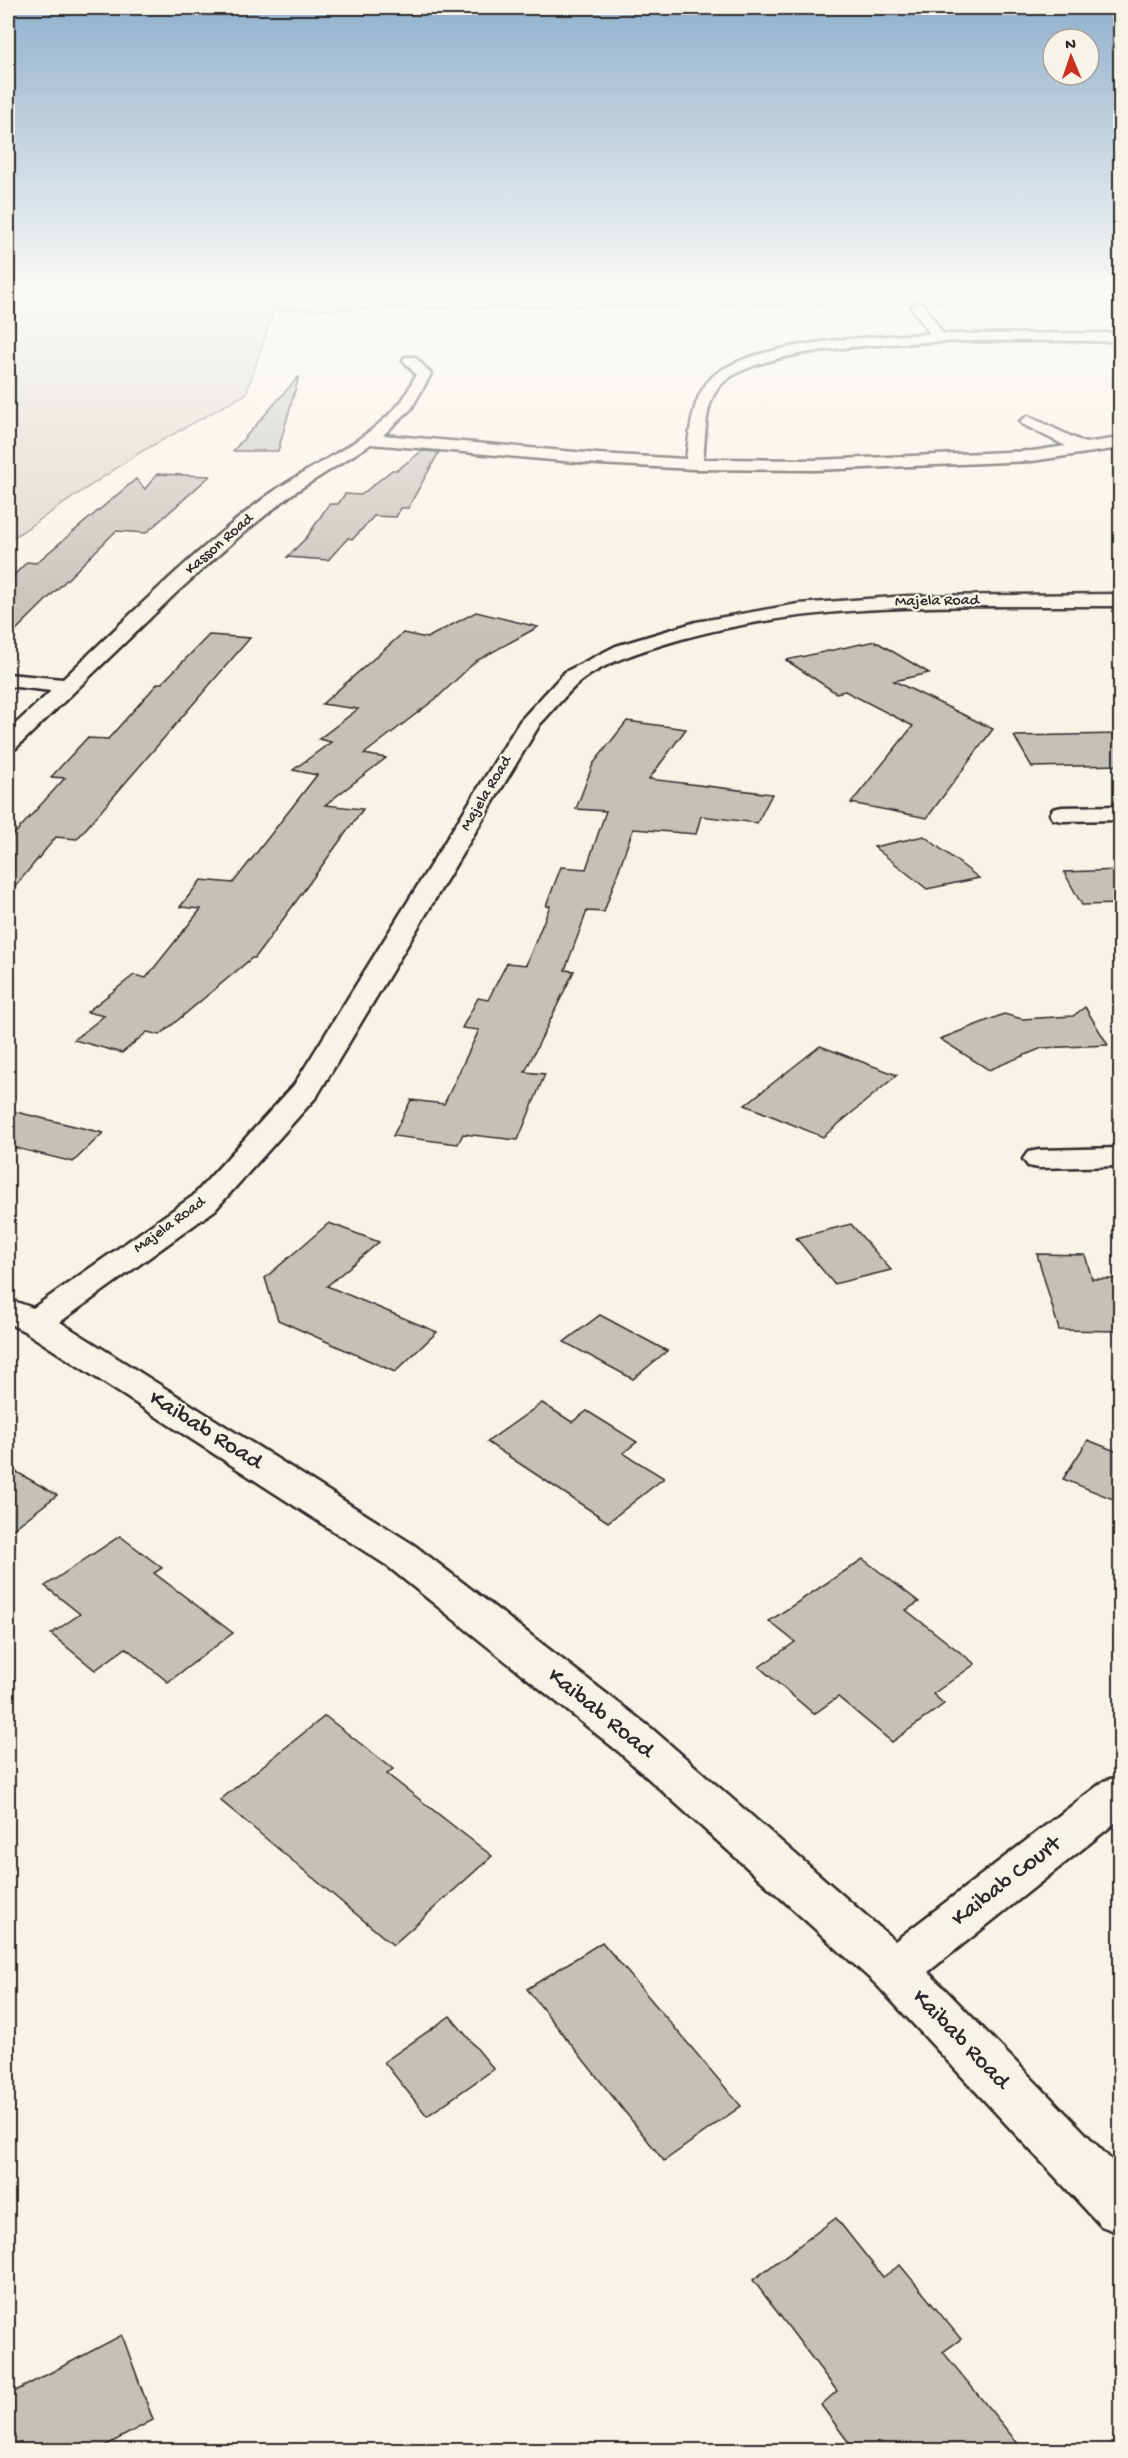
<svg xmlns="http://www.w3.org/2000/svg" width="1128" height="2458" font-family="'Gochi Hand',sans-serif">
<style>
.green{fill:#dad6cc;stroke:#82807c;stroke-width:1.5}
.building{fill:#c4c1b9;stroke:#2b2b2b;stroke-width:1.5}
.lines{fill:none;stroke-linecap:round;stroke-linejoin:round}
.minor-casing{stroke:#2b2b2b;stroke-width:5}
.minor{fill:#f7f3e8;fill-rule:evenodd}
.labels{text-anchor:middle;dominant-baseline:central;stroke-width:4.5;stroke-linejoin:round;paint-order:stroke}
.far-street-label{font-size:16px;fill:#2b2b2b;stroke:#f7f3e8}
.near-street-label{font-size:24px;fill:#2b2b2b;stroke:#f7f3e8}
</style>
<rect width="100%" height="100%" fill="#f7f3e8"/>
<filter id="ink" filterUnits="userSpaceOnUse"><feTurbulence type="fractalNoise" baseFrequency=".0167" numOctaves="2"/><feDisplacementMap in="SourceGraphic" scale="12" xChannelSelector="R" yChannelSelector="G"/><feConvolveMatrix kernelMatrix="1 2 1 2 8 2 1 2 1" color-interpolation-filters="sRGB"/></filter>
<g filter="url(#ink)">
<!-- green -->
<path class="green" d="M8,290H1120V301L274,310L246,394L139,453L8,541Z"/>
<!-- building -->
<g class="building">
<path d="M299,376L278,451H233Z"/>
<path d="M422,451L439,452L408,508H401L396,517L374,516L353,539L348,538L328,560L287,557L307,537L329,504H338L345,494L361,495L392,470H397Z"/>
<path d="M157,474L210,476L146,533L116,531L8,638V581L27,562L36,563L136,479L145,489Z"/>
<path d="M476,612L538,627L476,661L438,697L364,754L386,758L325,805L363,809L255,958H252L160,1035L147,1032L122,1053L74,1040L104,1016L87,1012L134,975L146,978L201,909L180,907L201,880L233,883L317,775L293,770L331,742L319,739L358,709L322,704L403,633L427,638Z"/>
<path d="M209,635L250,638L77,839L56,837L8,895V841L65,778L51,777L87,738L108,739L158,683H162Z"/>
<path d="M875,641L929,673L894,681L993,729L927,818L851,803L913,726L845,691L836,693L786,660Z"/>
<path d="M627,721L686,729L649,779L772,794L757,823L701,816L696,834L633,829L604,912L587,911L565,970L574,971L525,1072L545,1074L518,1140L463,1134L458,1144L393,1136L411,1100L444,1104L479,1030L462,1028L478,998L488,1000L507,963L526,965L550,906H546L561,867L586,869L606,811L576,809L593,764Z"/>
<path d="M1120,734V765L1032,767L1014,736Z"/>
<path d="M924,836L979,878L927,889L874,847Z"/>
<path d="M1120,870V904L1082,905L1064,872Z"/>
<path d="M1085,1007L1108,1045L1042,1048L989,1070L940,1039L1004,1014L1022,1019L1073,1016Z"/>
<path d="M820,1046L897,1075L823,1137L745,1105Z"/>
<path d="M8,1110L103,1133L73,1162L8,1146Z"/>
<path d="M329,1223L379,1242L327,1286L437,1332L395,1372L278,1320L265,1278Z"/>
<path d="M851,1224L891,1270L834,1284L796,1238Z"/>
<path d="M1037,1254L1085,1255L1092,1279H1120V1331L1059,1330Z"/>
<path d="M600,1315L667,1351L633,1379L564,1342Z"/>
<path d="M542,1403L572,1422L587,1411L637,1442L623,1453L664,1478L608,1522L487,1442Z"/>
<path d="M1088,1440L1120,1453V1502L1063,1479Z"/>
<path d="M8,1467L57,1495L8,1533Z"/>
<path d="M120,1536L162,1568L154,1573L233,1633L168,1682L126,1648L95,1670L51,1634L80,1614L45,1586Z"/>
<path d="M863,1559L919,1602L906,1610L975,1664L933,1694L944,1704L892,1742L838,1697L814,1714L759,1667L795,1642L769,1621Z"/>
<path d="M325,1716L393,1769L387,1774L492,1856L393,1945L220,1800Z"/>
<path d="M602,1942L741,2106L664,2161L527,1989Z"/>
<path d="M450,2016L494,2069L427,2116L384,2062Z"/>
<path d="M836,2218L883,2277L900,2265L961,2339L943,2352L1024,2451H855L821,2405L837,2391L753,2280Z"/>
<path d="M122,2335L153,2420L96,2451H8V2395Z"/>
</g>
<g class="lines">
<!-- minor casing -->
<g class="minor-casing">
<g id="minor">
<path d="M918,303L923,304L943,334L1120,333V341C1042,343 765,329 718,388C704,406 706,438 703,459L816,460L1032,451L1066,446L1022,424L1020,421L1028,416L1085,443L1120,438V448L1032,461L816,470L694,469L598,464L371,444L292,494L242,534L176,593L16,748L8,750V731L51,691L8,686V674L63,679C128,617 192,553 263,499C307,466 365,445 401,402C407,394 411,384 416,375L403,360L405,357H415L431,374L411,409L383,435L598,454L686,459C690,434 691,405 706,384C736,341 879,336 930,334L911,307Z"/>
<path d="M1120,594V606C970,607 813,599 668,643C638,652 606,662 581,681C566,693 553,711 540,724L317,1096L215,1210L60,1322L414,1545L651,1728L895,1941L1104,1781L1120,1776V1819L928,1972L1120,2169V2233L1101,2226L877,1985L619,1752L386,1565L24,1331L8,1323V1299L33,1308L193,1196L294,1085L520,721L565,672L616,646L696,622L798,604L908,596Z"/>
<path d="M1120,806V820L1062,821L1053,819L1050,814L1053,809L1062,807Z"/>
<path d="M1120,1148V1166L1039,1168L1028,1166L1023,1159L1028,1152L1039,1150Z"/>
</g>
</g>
<!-- minor -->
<use href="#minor" class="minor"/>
</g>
</g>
<!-- sky -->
<linearGradient id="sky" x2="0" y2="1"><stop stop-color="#91b1cd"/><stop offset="0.46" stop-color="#fbfaf5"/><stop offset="1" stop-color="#fbfaf5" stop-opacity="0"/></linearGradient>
<rect width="1128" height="634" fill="url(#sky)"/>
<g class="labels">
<!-- far-street labels -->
<g class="far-street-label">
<text transform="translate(220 545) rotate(-41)">Kasson Road</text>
<text transform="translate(937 602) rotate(-1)">Majela Road</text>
<text transform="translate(487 794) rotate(-59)">Majela Road</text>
<text transform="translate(170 1226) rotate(-36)">Majela Road</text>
</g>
<!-- near-street labels -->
<g class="near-street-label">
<text transform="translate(205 1431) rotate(32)">Kaibab Road</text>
<text transform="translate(600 1714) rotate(39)">Kaibab Road</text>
<text transform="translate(1007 1882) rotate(-38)">Kaibab Court</text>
<text transform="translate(960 2040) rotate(46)">Kaibab Road</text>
</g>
</g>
<!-- margin -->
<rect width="1128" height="2458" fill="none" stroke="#f7f3e8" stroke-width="30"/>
<rect x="15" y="15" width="1098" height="2428" fill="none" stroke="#2b2b2b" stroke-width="2" filter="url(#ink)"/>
<!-- north arrow -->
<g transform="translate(1071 57) rotate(358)"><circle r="28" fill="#f7f3e8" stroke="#a5a39c" stroke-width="1.5"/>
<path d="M0-4.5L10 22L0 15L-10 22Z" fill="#c8321e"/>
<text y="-9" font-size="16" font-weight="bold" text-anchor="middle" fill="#2b2b2b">N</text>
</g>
</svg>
